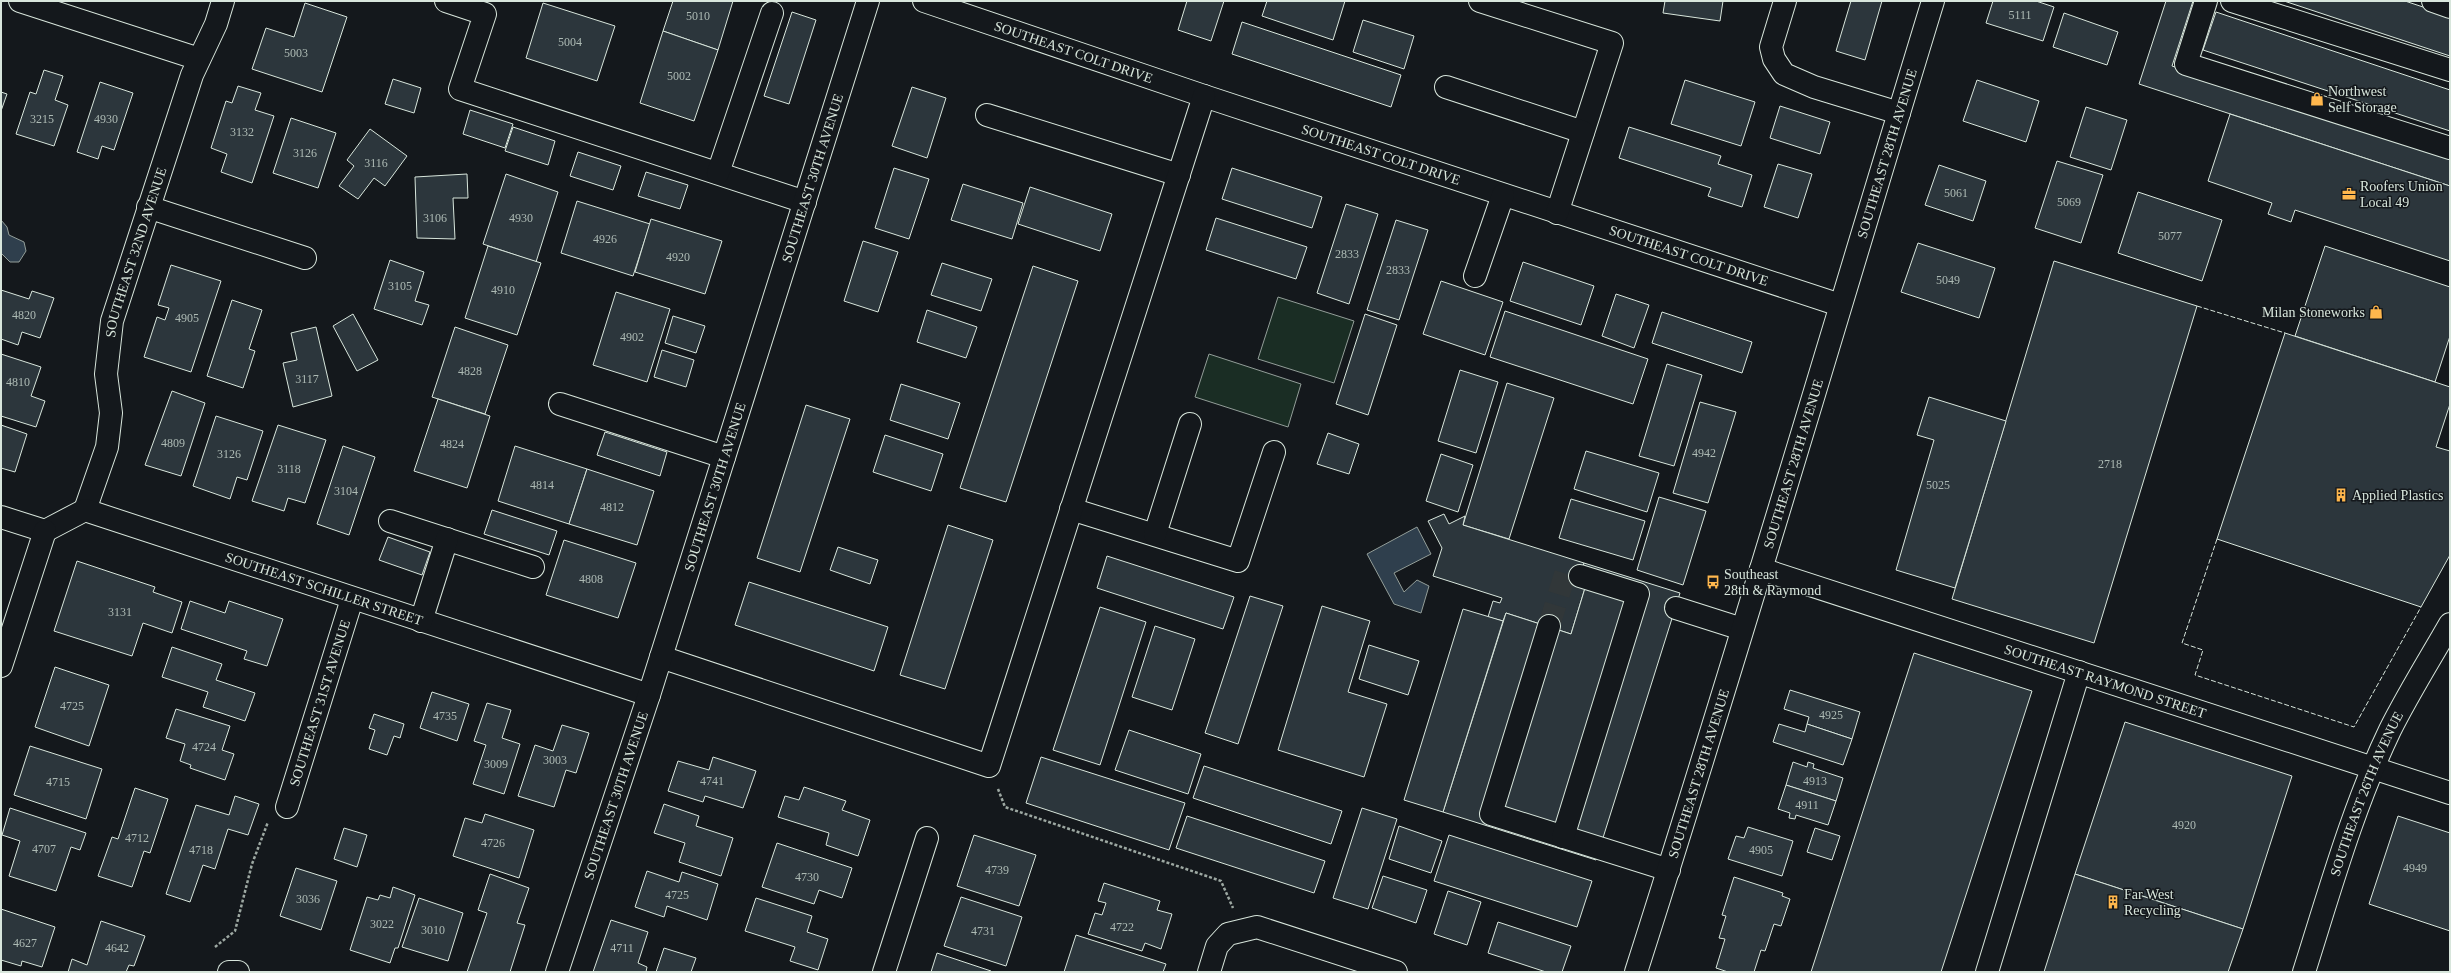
<svg xmlns="http://www.w3.org/2000/svg" width="2451" height="973" font-family="Georgia,serif">
<style>
.green{fill:#1a2d24;stroke:#939e99}
.water{fill:#2f3f4d;stroke:#939e99}
.building{fill:#2c363c;stroke:#d8e6dc}
.lines{fill:none;stroke-linecap:round;stroke-linejoin:round}
.minor-tunnel{stroke:#313739;stroke-width:22;stroke-dasharray:22 11;stroke-linecap:butt}
.minor-casing{stroke:#d8e6dc;stroke-width:24}
.path{stroke:#9da8a2;stroke-width:2.5;stroke-dasharray:3 2;stroke-linecap:butt}
.minor{stroke:#14181c;stroke-width:22}
.fence{stroke:#d8e6dc;stroke-width:1;stroke-dasharray:5 2;stroke-linecap:butt}
.labels{text-anchor:middle;dominant-baseline:central;stroke-width:3;stroke-linejoin:round;paint-order:stroke}
.number-label{font-size:12px;fill:#adbab4}
.street-label{font-size:14px;fill:#d8e6dc;stroke:#14181c}
.poi-label{font-size:14px;fill:#d8e6dc;stroke:#14181c;text-anchor:start}
</style>
<rect width="100%" height="100%" fill="#14181c"/>
<!-- green -->
<g class="green">
<path d="M1278,297L1354,321L1334,383L1258,359Z"/>
<path d="M1209,354L1301,384L1288,427L1195,397Z"/>
</g>
<!-- water -->
<g class="water">
<path d="M1,220L7,227L9,235L24,242L26,251L19,262H10L1,253Z"/>
<path d="M1417,527L1431,554L1394,573L1404,592L1417,580L1429,586L1421,613L1394,604L1367,554Z"/>
</g>
<!-- building -->
<g class="building">
<path d="M673,1H733L718,50L663,31Z"/>
<path d="M1187,1H1224L1211,41L1178,30Z"/>
<path d="M1267,1H1345L1333,40L1262,16Z"/>
<path d="M1665,1H1723L1720,21L1663,13Z"/>
<path d="M1851,1H1882L1865,60L1836,51Z"/>
<path d="M1993,1H2036L2054,7L2043,41L1986,23Z"/>
<path d="M2166,1H2193L2172,66L2450,158V186L2139,84Z"/>
<path d="M2284,1H2405L2450,16V56Z"/>
<path d="M305,3L347,17L322,92L252,69L266,28L294,37Z"/>
<path d="M543,3L615,26L597,81L526,58Z"/>
<path d="M792,12L816,20L789,104L764,96Z"/>
<path d="M2216,12L2450,90V131L2203,50Z"/>
<path d="M2064,13L2118,32L2107,65L2053,47Z"/>
<path d="M1363,20L1414,36L1404,69L1353,52Z"/>
<path d="M1242,22L1401,75L1391,107L1232,54Z"/>
<path d="M663,31L718,50L694,121L640,103Z"/>
<path d="M44,70L63,76L55,100L68,105L54,146L16,134L30,92L36,94Z"/>
<path d="M393,79L421,88L414,113L385,104Z"/>
<path d="M1685,80L1755,102L1741,146L1671,124Z"/>
<path d="M1977,80L2039,101L2026,142L1963,121Z"/>
<path d="M100,82L133,93L114,150L102,146L98,159L77,152Z"/>
<path d="M238,86L261,93L255,110L274,116L252,183L221,172L227,154L211,148L226,101L232,103Z"/>
<path d="M912,87L946,98L927,158L892,146Z"/>
<path d="M1,92L7,94L1,111Z"/>
<path d="M1780,106L1830,122L1820,154L1770,138Z"/>
<path d="M2086,107L2127,120L2111,170L2070,157Z"/>
<path d="M470,110L513,124L505,148L463,134Z"/>
<path d="M2230,114L2450,186V261L2295,210L2291,222L2268,214L2272,203L2208,181Z"/>
<path d="M291,118L336,133L318,188L273,173Z"/>
<path d="M513,127L555,141L548,165L505,151Z"/>
<path d="M1629,127L1721,156L1718,164L1752,175L1742,207L1708,196L1711,188L1619,158Z"/>
<path d="M370,129L407,156L385,186L374,178L358,199L339,186L354,166L347,160Z"/>
<path d="M578,152L621,166L613,190L570,176Z"/>
<path d="M2057,161L2103,175L2081,243L2035,228Z"/>
<path d="M1778,164L1812,174L1798,218L1764,207Z"/>
<path d="M1939,165L1986,181L1973,221L1925,205Z"/>
<path d="M894,168L929,179L909,239L875,228Z"/>
<path d="M1232,168L1322,197L1312,228L1222,199Z"/>
<path d="M646,172L688,185L680,209L638,196Z"/>
<path d="M467,174L468,198H453L455,239L417,238L415,177Z"/>
<path d="M506,174L558,192L536,262L483,244Z"/>
<path d="M963,184L1023,203L1012,239L951,220Z"/>
<path d="M1030,187L1112,214L1100,251L1018,224Z"/>
<path d="M2138,192L2222,220L2202,281L2118,253Z"/>
<path d="M577,201L650,224L633,276L561,253Z"/>
<path d="M1346,204L1378,214L1349,304L1317,293Z"/>
<path d="M1216,218L1307,247L1296,279L1206,250Z"/>
<path d="M651,219L722,241L705,294L635,272Z"/>
<path d="M1396,220L1428,230L1399,320L1367,310Z"/>
<path d="M863,241L898,252L878,312L844,301Z"/>
<path d="M1918,243L1995,268L1979,318L1901,292Z"/>
<path d="M488,246L541,263L517,335L465,318Z"/>
<path d="M2325,246L2450,287V336L2435,382L2295,336Z"/>
<path d="M390,260L424,272L415,301L429,305L422,325L374,309Z"/>
<path d="M2054,261L2197,306L2094,643L1952,599Z"/>
<path d="M1523,262L1594,286L1581,325L1510,301Z"/>
<path d="M942,263L992,279L981,311L931,295Z"/>
<path d="M171,265L221,281L191,372L144,357L157,317L165,320L169,308L158,305Z"/>
<path d="M1033,266L1078,281L1006,502L960,488Z"/>
<path d="M1441,281L1503,302L1485,355L1423,334Z"/>
<path d="M1,290L29,299L32,291L54,298L40,338L22,332L18,345L1,339Z"/>
<path d="M616,292L670,309L647,382L593,365Z"/>
<path d="M1616,294L1649,305L1634,348L1602,336Z"/>
<path d="M232,300L262,310L249,349L255,351L243,388L207,376Z"/>
<path d="M927,310L977,327L966,358L917,342Z"/>
<path d="M1505,311L1648,359L1633,404L1490,357Z"/>
<path d="M1662,312L1752,342L1742,373L1652,343Z"/>
<path d="M353,314L378,360L357,371L333,326Z"/>
<path d="M1365,314L1397,325L1368,415L1336,404Z"/>
<path d="M673,316L705,326L696,353L665,343Z"/>
<path d="M316,327L332,396L293,407L283,363L297,360L291,333Z"/>
<path d="M455,327L508,345L485,414L432,397Z"/>
<path d="M2285,333L2450,387V404L2436,447L2450,451V555L2421,607L2217,539Z"/>
<path d="M662,350L694,360L686,387L654,377Z"/>
<path d="M1,354L41,367L31,396L45,401L36,427L1,416Z"/>
<path d="M1667,364L1702,375L1674,466L1639,456Z"/>
<path d="M1460,370L1498,382L1476,453L1438,441Z"/>
<path d="M1507,383L1554,398L1509,539L1463,525Z"/>
<path d="M901,384L960,403L948,439L890,420Z"/>
<path d="M172,391L205,403L181,476L145,465Z"/>
<path d="M1929,397L2006,421L1955,588L1896,570L1934,440L1917,435Z"/>
<path d="M438,399L490,416L467,488L414,471Z"/>
<path d="M1700,402L1736,412L1708,503L1673,493Z"/>
<path d="M806,405L850,419L800,572L757,558Z"/>
<path d="M216,416L263,431L247,480L237,477L230,499L193,486Z"/>
<path d="M1,425L27,434L15,472L1,468Z"/>
<path d="M278,425L326,440L305,503L288,498L284,511L252,501Z"/>
<path d="M605,432L667,452L660,476L597,455Z"/>
<path d="M1328,433L1359,444L1349,474L1317,464Z"/>
<path d="M885,435L943,454L931,491L873,472Z"/>
<path d="M343,446L375,457L349,535L317,524Z"/>
<path d="M515,446L587,469L569,524L498,501Z"/>
<path d="M1586,451L1659,473L1647,512L1574,489Z"/>
<path d="M1441,454L1473,465L1458,512L1426,501Z"/>
<path d="M587,469L654,491L637,545L569,524Z"/>
<path d="M1659,497L1706,511L1683,585L1637,570Z"/>
<path d="M1571,499L1645,521L1633,560L1559,538Z"/>
<path d="M492,510L557,531L549,555L484,534Z"/>
<path d="M1444,514L1449,524L1465,516L1463,525L1584,563L1577,585L1585,588L1571,634L1506,613L1503,621L1488,617L1493,601L1500,603L1502,598L1433,576L1442,548L1428,521Z"/>
<path d="M948,525L993,540L945,689L900,675Z"/>
<path d="M388,537L430,552L422,575L379,560Z"/>
<path d="M564,540L636,563L618,618L546,595Z"/>
<path d="M838,547L878,560L870,584L830,570Z"/>
<path d="M1107,556L1234,597L1223,629L1097,588Z"/>
<path d="M77,561L155,587L153,592L182,602L172,633L143,623L132,656L54,631Z"/>
<path d="M1584,563L1680,593L1596,860L1443,812L1506,613L1571,634L1585,588L1577,585Z"/>
<path d="M749,582L888,627L874,671L735,625Z"/>
<path d="M1250,596L1283,606L1238,744L1205,733Z"/>
<path d="M190,601L225,613L229,601L283,619L267,666L244,659L247,651L181,629Z"/>
<path d="M1322,606L1370,621L1348,692L1387,704L1364,777L1278,750Z"/>
<path d="M1100,607L1146,622L1100,765L1053,750Z"/>
<path d="M1463,609L1503,621L1443,812L1404,800Z"/>
<path d="M1155,626L1195,639L1172,710L1132,697Z"/>
<path d="M1369,645L1419,661L1408,695L1359,679Z"/>
<path d="M172,647L222,664L216,680L255,693L245,721L203,707L208,692L162,677Z"/>
<path d="M1914,653L2032,691L1941,972H1811Z"/>
<path d="M55,667L109,685L89,746L35,727Z"/>
<path d="M1790,690L1860,712L1852,739L1807,724L1809,717L1784,709Z"/>
<path d="M432,692L469,704L457,741L420,728Z"/>
<path d="M487,703L511,710L502,738L520,744L504,794L473,784L486,745L474,741Z"/>
<path d="M176,709L230,726L222,750L234,754L225,780L190,768L191,765L180,761L185,744L166,738Z"/>
<path d="M374,714L404,724L400,738L394,736L387,755L369,749L375,730L369,728Z"/>
<path d="M2125,722L2292,776L2243,929L2075,874Z"/>
<path d="M1779,724L1805,732L1807,724L1852,739L1843,765L1773,742Z"/>
<path d="M562,725L589,733L576,773L566,770L554,807L518,796L535,745L553,751Z"/>
<path d="M1129,730L1201,754L1188,794L1115,770Z"/>
<path d="M30,746L102,769L86,819L14,795Z"/>
<path d="M713,757L756,771L743,808L705,796L703,802L668,791L678,761L709,770Z"/>
<path d="M1041,757L1185,803L1169,850L1026,803Z"/>
<path d="M1793,762L1807,767L1808,762L1814,764L1813,768L1843,778L1836,801L1786,785Z"/>
<path d="M1204,766L1342,811L1331,844L1193,798Z"/>
<path d="M1786,785L1836,801L1828,825L1796,815L1795,819L1789,818L1790,813L1778,809Z"/>
<path d="M804,787L846,801L842,810L870,820L858,856L826,845L829,833L778,817L785,796L799,800Z"/>
<path d="M135,788L168,799L150,853L144,851L132,887L98,876L112,837L118,839Z"/>
<path d="M235,796L259,804L248,835L228,829L215,869L203,865L190,902L166,894L196,805L229,815Z"/>
<path d="M664,804L699,816L696,826L733,838L721,876L679,862L685,843L654,833Z"/>
<path d="M10,808L86,833L80,850L71,847L56,891L9,876L20,841L2,835Z"/>
<path d="M1362,808L1397,819L1368,909L1333,898Z"/>
<path d="M485,814L534,830L519,878L453,856L465,818L482,823Z"/>
<path d="M1187,816L1325,861L1314,893L1176,848Z"/>
<path d="M2398,816L2450,833V931L2369,904Z"/>
<path d="M1399,826L1442,841L1431,873L1389,859Z"/>
<path d="M1748,827L1793,841L1782,876L1728,859L1736,836L1744,838Z"/>
<path d="M344,828L367,835L357,867L334,859Z"/>
<path d="M1815,828L1840,836L1832,860L1807,852Z"/>
<path d="M974,835L1036,855L1019,906L957,886Z"/>
<path d="M1449,835L1592,881L1577,927L1434,881Z"/>
<path d="M777,843L852,868L842,898L819,890L814,904L762,887Z"/>
<path d="M296,868L337,881L321,930L280,916Z"/>
<path d="M647,871L679,882L682,872L718,884L707,920L667,906L664,917L635,907Z"/>
<path d="M490,874L529,888L517,923L525,925L510,972H467L487,913L478,910Z"/>
<path d="M2075,874L2243,929L2228,972H2044Z"/>
<path d="M1383,876L1427,890L1416,923L1372,908Z"/>
<path d="M1734,877L1783,893L1782,896L1790,899L1781,926L1774,924L1765,951L1761,950L1754,972H1728L1716,968L1725,939L1719,938L1726,916L1722,915Z"/>
<path d="M1104,883L1160,901L1157,910L1172,914L1161,949L1145,943L1142,951L1088,934L1095,913L1102,915L1106,903L1098,901Z"/>
<path d="M393,887L415,895L398,948H395L390,963L350,950L367,897L378,900L380,895L390,898Z"/>
<path d="M1448,891L1481,902L1467,945L1434,934Z"/>
<path d="M961,897L1022,917L1006,966L944,946Z"/>
<path d="M419,898L463,913L448,961L402,947Z"/>
<path d="M756,898L812,916L807,932L828,939L818,970L790,961L795,947L745,931Z"/>
<path d="M1,909L55,927L42,967L22,961L21,966L1,960Z"/>
<path d="M611,920L648,932L638,963L647,967L646,972H593Z"/>
<path d="M101,921L145,936L134,966L129,965L126,972H68L72,959L87,965Z"/>
<path d="M1498,922L1571,946L1562,972H1546L1488,953Z"/>
<path d="M1076,935L1166,964L1163,972H1064Z"/>
<path d="M664,948L696,958L691,972H656Z"/>
<path d="M937,953L991,971V972H931Z"/>
</g>
<g class="lines">
<!-- minor-tunnel -->
<path class="minor-tunnel" d="M1549,626L1566,571L1580,576"/>
<!-- minor casing -->
<g class="minor-casing">
<g id="minor">
<path d="M20,1L199,59"/>
<path d="M446,1L485,14L460,89L805,202"/>
<path id="s1" d="M924,1L1204,96L1840,305"/>
<path d="M1480,1L1612,43L1557,213"/>
<path d="M1785,1L1771,47L1774,59L1784,74L1814,87L1899,113"/>
<path d="M2206,1L2186,64L2450,148"/>
<path d="M2232,1L2450,70"/>
<path d="M2433,1L2450,7"/>
<path d="M1446,87L1583,132"/>
<path d="M987,115L1179,175"/>
<path d="M718,173L772,13"/>
<path d="M148,207L305,258"/>
<path d="M1475,276L1503,195"/>
<path d="M560,404L724,457"/>
<path d="M1071,509L1238,561L1274,452"/>
<path id="s2" d="M85,510L107,447L111,413L106,374L112,321L192,75L216,24L223,1"/>
<path id="s3" d="M1,517L45,531L85,510L649,695"/>
<path d="M390,521L533,567"/>
<path d="M1155,534L1190,424"/>
<path id="s4" d="M1761,569L2450,793"/>
<path d="M1676,608L1742,629"/>
<path d="M421,621L447,539"/>
<path d="M1549,626L1491,814L1669,870"/>
<path d="M661,657L989,766L1204,96"/>
<path d="M1,666L45,531"/>
<path id="s5" d="M287,807L352,599"/>
<path d="M1563,837L1638,594L1580,576"/>
<path d="M229,972H238"/>
<path id="s6" d="M557,972L649,695L868,1"/>
<path d="M884,972L927,838"/>
<path d="M1209,972L1217,946L1228,934L1257,927L1396,972"/>
<path id="s7" d="M1636,972C1739,650 1834,325 1933,1"/>
<path d="M1987,972L2079,672"/>
<path id="s8" d="M2304,972C2330,890 2353,807 2390,730C2408,694 2430,659 2450,624"/>
</g>
</g>
<!-- path -->
<g class="path">
<path d="M998,789L1005,807L1221,881L1233,908"/>
<path d="M215,947L235,931L252,864L268,822"/>
</g>
<!-- minor -->
<use href="#minor" class="minor"/>
<!-- fence -->
<g class="fence">
<path d="M2197,306L2285,333"/>
<path d="M2217,539L2182,643L2203,650L2195,675L2354,727L2421,607"/>
</g>
</g>
<!-- icons -->
<defs>
<g id="shop-bare" transform="scale(1.08)"><path d="M-5-2.5h2.3a2.7 3.5 0 0 1 5.4 0H5L5.5 6h-11ZM-1.5-2.5h3a1.5 2.3 0 0 0-3 0Z" fill="#ffb74d" stroke="#14181c" stroke-width="2.5" paint-order="stroke"/></g>
<g id="office-bare" transform="scale(1.08)"><path d="M-6-3h4V-5.5h4V-3h4V5H-6ZM-1-4.5V-3h2v-1.5ZM-6 0V1H6V0Z" fill="#ffb74d" stroke="#14181c" stroke-width="2.5" paint-order="stroke"/></g>
<g id="building-bare" transform="scale(1.08)"><path d="M-4-6H4V6H1V3H-1V6H-4ZM-2.5-4.3h1.7v1.8h-1.7ZM.8-4.3h1.7v1.8H.8ZM-2.5-1h1.7V.8h-1.7ZM.8-1h1.7V.8H.8Z" fill="#ffb74d" stroke="#14181c" stroke-width="2.5" paint-order="stroke"/></g>
<g id="bus-bare" transform="scale(1.08)"><path d="M-5-6H5V4H4V6H2V4H-2V6H-4V4H-5ZM-3.5-4V0h7V-4ZM-3.5 1.2v1.5H-2V1.2ZM2 1.2v1.5H3.5V1.2Z" fill="#ffb74d" stroke="#14181c" stroke-width="2.5" paint-order="stroke"/></g>
</defs>
<g fill-rule="evenodd">
<use href="#shop-bare" x="2317" y="99"/>
<use href="#office-bare" x="2349" y="194"/>
<use href="#shop-bare" x="2376" y="312"/>
<use href="#building-bare" x="2341" y="495"/>
<use href="#bus-bare" x="1713" y="582"/>
<use href="#building-bare" x="2113" y="902"/>
</g>
<g class="labels">
<!-- number labels -->
<g class="number-label">
<text x="2020" y="15">5111</text>
<text x="698" y="16">5010</text>
<text x="570" y="42">5004</text>
<text x="296" y="53">5003</text>
<text x="679" y="76">5002</text>
<text x="42" y="119">3215</text>
<text x="106" y="119">4930</text>
<text x="242" y="132">3132</text>
<text x="305" y="153">3126</text>
<text x="376" y="163">3116</text>
<text x="1956" y="193">5061</text>
<text x="2069" y="202">5069</text>
<text x="435" y="218">3106</text>
<text x="521" y="218">4930</text>
<text x="2170" y="236">5077</text>
<text x="605" y="239">4926</text>
<text x="1347" y="254">2833</text>
<text x="678" y="257">4920</text>
<text x="1398" y="270">2833</text>
<text x="1948" y="280">5049</text>
<text x="400" y="286">3105</text>
<text x="503" y="290">4910</text>
<text x="24" y="315">4820</text>
<text x="187" y="318">4905</text>
<text x="632" y="337">4902</text>
<text x="470" y="371">4828</text>
<text x="307" y="379">3117</text>
<text x="18" y="382">4810</text>
<text x="173" y="443">4809</text>
<text x="452" y="444">4824</text>
<text x="1704" y="453">4942</text>
<text x="229" y="454">3126</text>
<text x="2110" y="464">2718</text>
<text x="289" y="469">3118</text>
<text x="542" y="485">4814</text>
<text x="1938" y="485">5025</text>
<text x="346" y="491">3104</text>
<text x="612" y="507">4812</text>
<text x="591" y="579">4808</text>
<text x="120" y="612">3131</text>
<text x="72" y="706">4725</text>
<text x="1831" y="715">4925</text>
<text x="445" y="716">4735</text>
<text x="204" y="747">4724</text>
<text x="555" y="760">3003</text>
<text x="496" y="764">3009</text>
<text x="712" y="781">4741</text>
<text x="1815" y="781">4913</text>
<text x="58" y="782">4715</text>
<text x="1807" y="805">4911</text>
<text x="2184" y="825">4920</text>
<text x="137" y="838">4712</text>
<text x="493" y="843">4726</text>
<text x="44" y="849">4707</text>
<text x="201" y="850">4718</text>
<text x="1761" y="850">4905</text>
<text x="2415" y="868">4949</text>
<text x="997" y="870">4739</text>
<text x="807" y="877">4730</text>
<text x="677" y="895">4725</text>
<text x="308" y="899">3036</text>
<text x="382" y="924">3022</text>
<text x="1122" y="927">4722</text>
<text x="433" y="930">3010</text>
<text x="983" y="931">4731</text>
<text x="25" y="943">4627</text>
<text x="117" y="948">4642</text>
<text x="622" y="948">4711</text>
</g>
<!-- street labels -->
<g class="street-label">
<text stroke="none"><textPath href="#s1" startOffset="158">SOUTHEAST COLT DRIVE</textPath></text>
<text stroke="none"><textPath href="#s7" startOffset="856">SOUTHEAST 28TH AVENUE</textPath></text>
<text stroke="none"><textPath href="#s1" startOffset="482">SOUTHEAST COLT DRIVE</textPath></text>
<text stroke="none"><textPath href="#s6" startOffset="834">SOUTHEAST 30TH AVENUE</textPath></text>
<text stroke="none"><textPath href="#s2" startOffset="266">SOUTHEAST 32ND AVENUE</textPath></text>
<text stroke="none"><textPath href="#s1" startOffset="806">SOUTHEAST COLT DRIVE</textPath></text>
<text stroke="none"><textPath href="#s7" startOffset="532">SOUTHEAST 28TH AVENUE</textPath></text>
<text stroke="none"><textPath href="#s6" startOffset="510">SOUTHEAST 30TH AVENUE</textPath></text>
<text stroke="none"><textPath href="#s3" startOffset="343">SOUTHEAST SCHILLER STREET</textPath></text>
<text stroke="none"><textPath href="#s4" startOffset="362">SOUTHEAST RAYMOND STREET</textPath></text>
<text stroke="none"><textPath href="#s5" startOffset="109">SOUTHEAST 31ST AVENUE</textPath></text>
<text stroke="none"><textPath href="#s7" startOffset="208">SOUTHEAST 28TH AVENUE</textPath></text>
<text stroke="none"><textPath href="#s8" startOffset="189">SOUTHEAST 26TH AVENUE</textPath></text>
<text stroke="none"><textPath href="#s6" startOffset="186">SOUTHEAST 30TH AVENUE</textPath></text>
</g>
<!-- poi labels -->
<g class="poi-label">
<text x="2328" y="91">Northwest<tspan x="2328" dy="16">Self Storage</tspan></text>
<text x="2360" y="186">Roofers Union<tspan x="2360" dy="16">Local 49</tspan></text>
<text x="2365" y="312" text-anchor="end">Milan Stoneworks</text>
<text x="2352" y="495">Applied Plastics</text>
<text x="1724" y="574">Southeast<tspan x="1724" dy="16">28th &amp; Raymond</tspan></text>
<text x="2124" y="894">Far West<tspan x="2124" dy="16">Recycling</tspan></text>
</g>
</g>
<!-- border -->
<rect width="2451" height="973" fill="none" stroke="#d8e6dc" stroke-width="4"/>
</svg>
